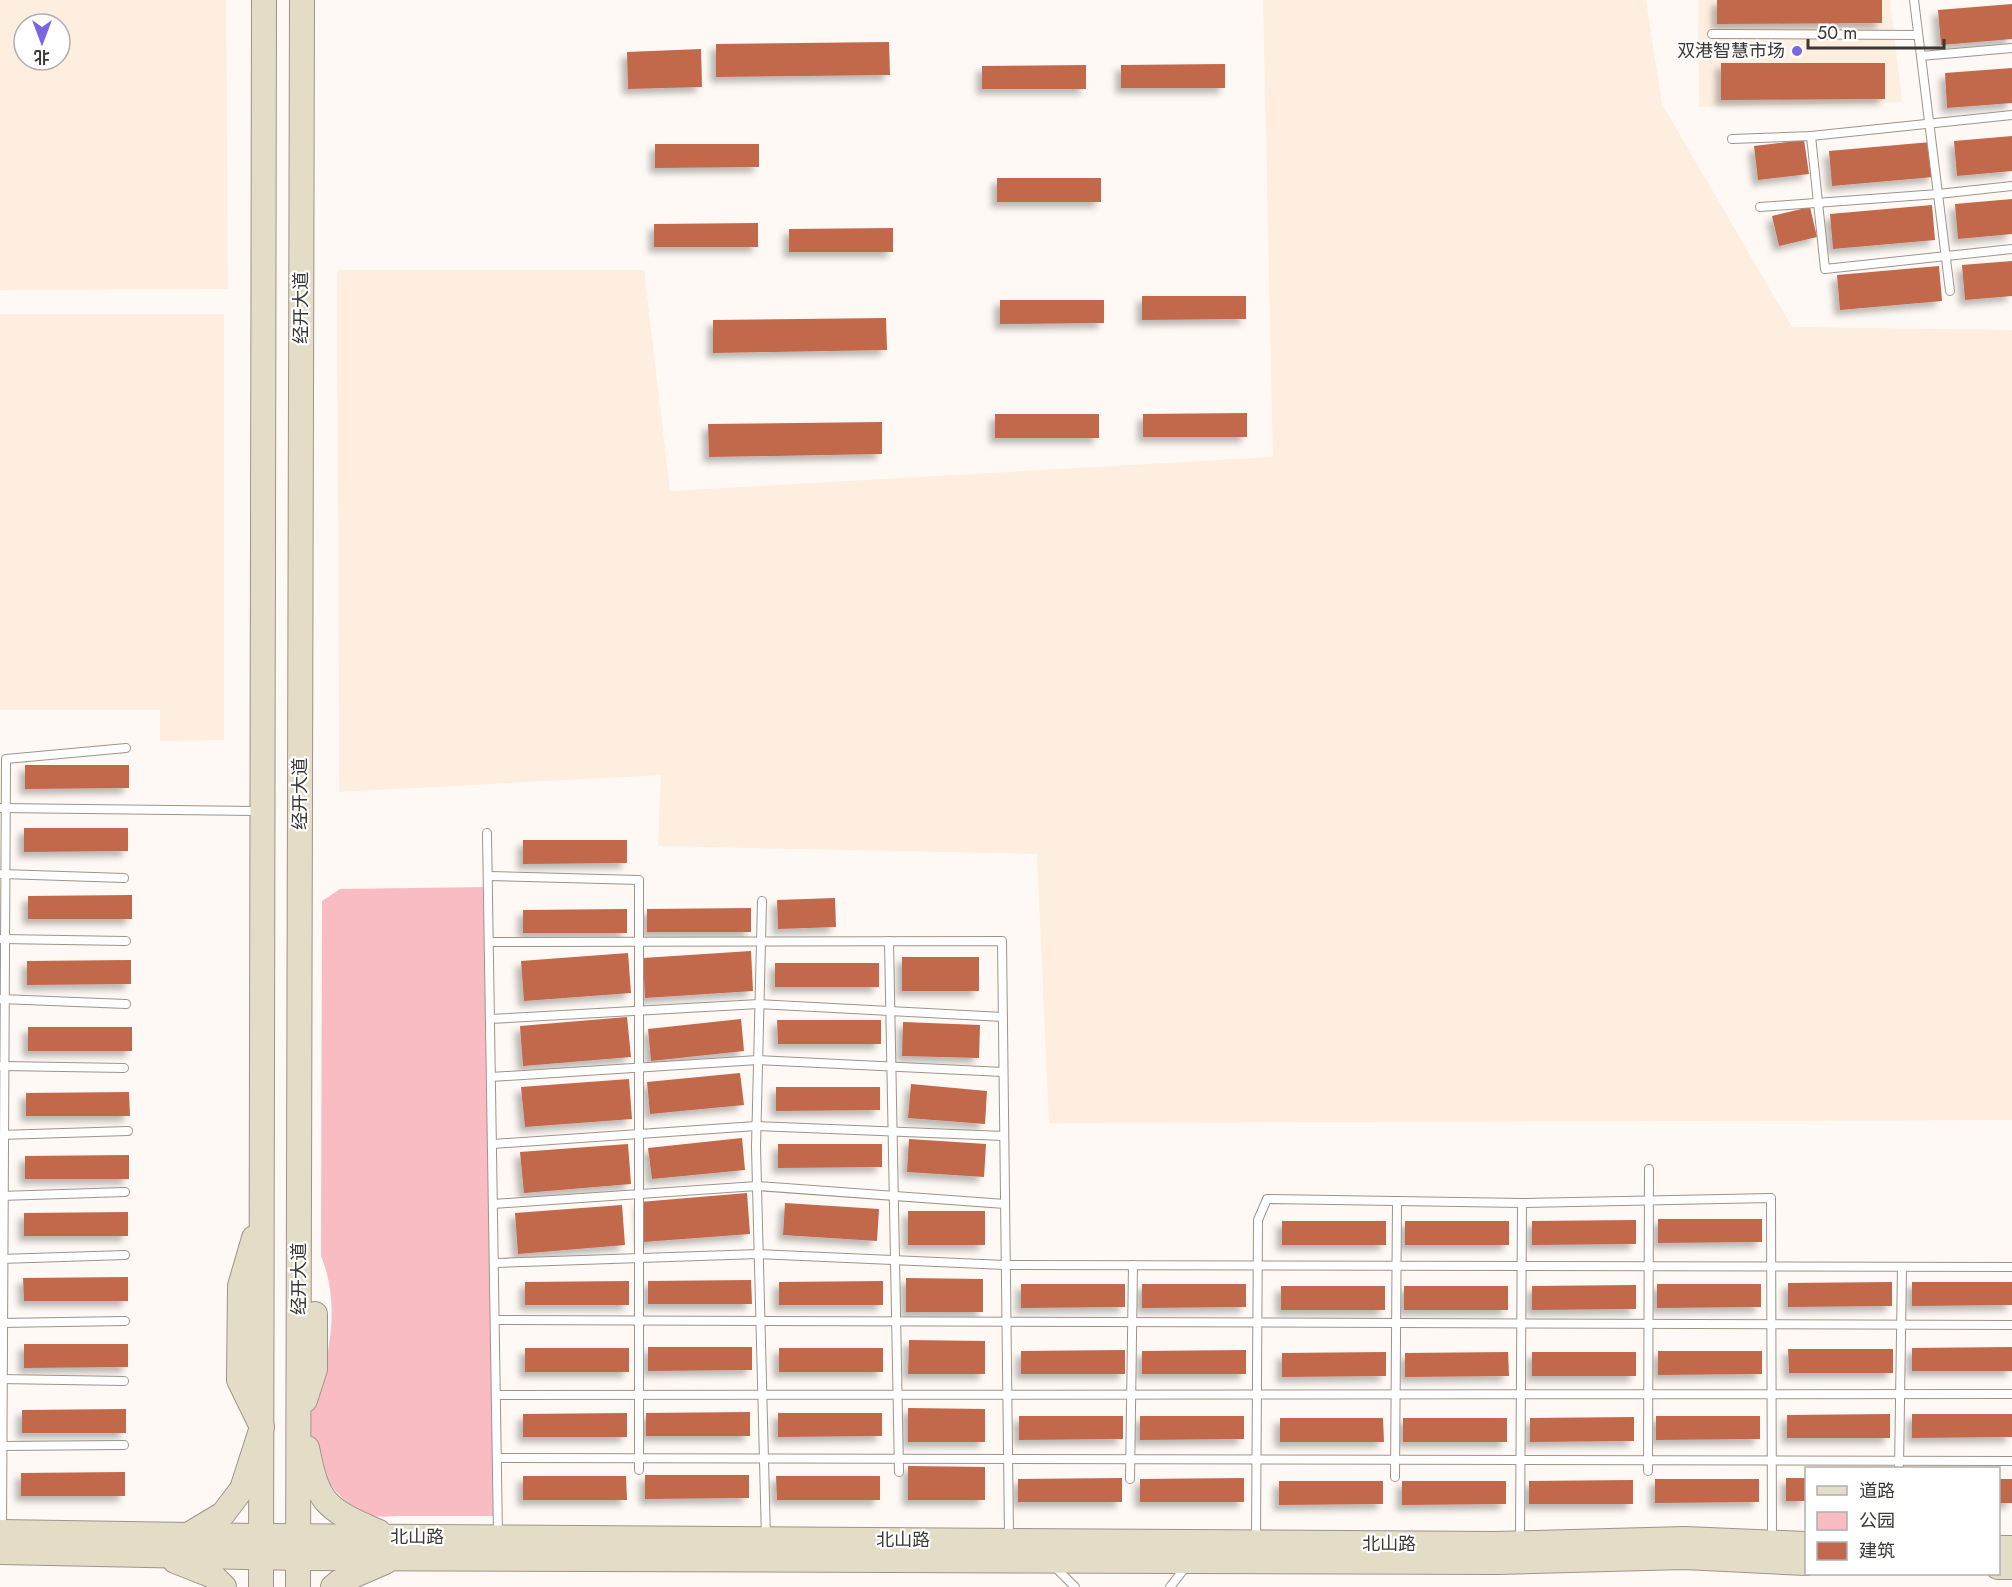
<svg xmlns="http://www.w3.org/2000/svg" width="2012" height="1587" font-family="Jost,'Noto Sans SC',sans-serif">
<style>
.built{fill:#fdeee0;fill-rule:evenodd}
.green{fill:#fabcc3}
.building{fill:#c2684c;filter:url(#shadow)}
.lines{fill:none;stroke-linecap:round;stroke-linejoin:round}
.lane-casing{stroke:#a09489;stroke-width:10}
.secondary-casing{stroke:#a09489;stroke-width:26}
.lane{stroke:#fff;stroke-width:8}
.secondary{stroke:#e3ddc8;stroke-width:24}
.poi-dot{fill:#7c65e0;stroke:#fff;stroke-width:2}
.labels{text-anchor:middle;dominant-baseline:central;stroke-width:4.5;stroke-linejoin:round;paint-order:stroke}
.poi-label{font-size:18px;fill:#3c3733;stroke:#fff;text-anchor:end}
.street-label{font-size:18px;fill:#3c3733;stroke:#fff}
</style>
<defs>
<filter id="shadow"><feDropShadow dx="-5.5" dy="5.5" stdDeviation="3" flood-color="#0004"/></filter>
</defs>
<rect width="100%" height="100%" fill="#fef9f4"/>
<!-- built -->
<g class="built">
<path d="M0,0H226L228,289L0,290ZM24,24H60V60H24Z"/>
<path d="M1263,0H1646L1662,104L1792,327L2012,330V1120L1049,1123L1037,854L658,846L661,775L339,792L337,270H644L670,491L1273,457Z"/>
<path d="M1698,0H1890L1902,102L1699,107Z"/>
<path d="M0,314H224V740L160,741V710H0Z"/>
</g>
<!-- green -->
<path class="green" d="M486,887L493,1516C462,1516 432,1516 401,1516C392,1516 378,1518 369,1515C339,1504 308,1463 309,1430C310,1406 320,1386 325,1364C334,1329 335,1289 321,1256L322,901L340,889Z"/>
<!-- building -->
<g class="building">
<path d="M1717,0H1882V23L1717,24Z"/>
<path d="M2012,4V39L1941,45L1938,10Z"/>
<path d="M889,42L890,75L716,77V44Z"/>
<path d="M701,49L702,87L628,89L627,52Z"/>
<path d="M1721,63H1885V99L1721,100Z"/>
<path d="M1225,64V88H1121V65Z"/>
<path d="M1086,65V89H982V66Z"/>
<path d="M2012,68V103L1947,108L1945,73Z"/>
<path d="M2012,136V171L1957,176L1954,141Z"/>
<path d="M1804,140L1809,174L1758,180L1754,146Z"/>
<path d="M1931,142L1934,177L1832,186L1829,151Z"/>
<path d="M655,144H759V167L655,168Z"/>
<rect x="997" y="178" width="104" height="24"/>
<path d="M2012,199V234L1958,239L1955,204Z"/>
<path d="M1932,205L1935,240L1833,249L1830,214Z"/>
<path d="M1810,207L1817,237L1779,246L1772,216Z"/>
<path d="M758,223V247H654V224Z"/>
<path d="M893,228V252H789V229Z"/>
<path d="M2012,261V296L1965,300L1962,265Z"/>
<path d="M1939,266L1942,301L1840,310L1837,275Z"/>
<path d="M1142,296H1246V319L1142,320Z"/>
<path d="M1000,300H1104V323L1000,324Z"/>
<path d="M886,318L887,350L713,353V320Z"/>
<path d="M1247,413V437H1143V414Z"/>
<rect x="995" y="414" width="104" height="24"/>
<path d="M882,422V454L709,457L708,424Z"/>
<path d="M25,765H129V788L25,789Z"/>
<path d="M24,828H128V851L24,852Z"/>
<path d="M523,840H627V863L523,864Z"/>
<path d="M132,895V919H28V896Z"/>
<path d="M835,898L836,927L778,929L777,900Z"/>
<path d="M751,908V932H647V909Z"/>
<path d="M627,909V933H523V910Z"/>
<path d="M751,951L753,991L645,998L643,958Z"/>
<path d="M628,953L631,993L524,1001L521,961Z"/>
<rect x="902" y="957" width="77" height="34"/>
<path d="M131,960V984L27,985V961Z"/>
<rect x="775" y="963" width="104" height="24"/>
<path d="M627,1017L631,1057L523,1066L520,1026Z"/>
<path d="M741,1019L744,1051L651,1061L648,1029Z"/>
<path d="M777,1020H881V1044H778Z"/>
<path d="M903,1022L980,1025L979,1058L902,1056Z"/>
<rect x="28" y="1027" width="104" height="24"/>
<path d="M740,1073L744,1105L650,1114L647,1082Z"/>
<path d="M629,1079L632,1119L525,1127L521,1087Z"/>
<path d="M911,1084L987,1091L985,1124L908,1118Z"/>
<path d="M776,1087H880V1110L776,1111Z"/>
<path d="M129,1092L130,1116H26V1093Z"/>
<path d="M742,1138L745,1170L652,1179L648,1148Z"/>
<path d="M909,1139L986,1144L984,1177L907,1172Z"/>
<path d="M628,1144L631,1184L524,1193L520,1152Z"/>
<path d="M778,1144H882V1167L778,1168Z"/>
<path d="M129,1155V1179H25V1156Z"/>
<path d="M747,1193L750,1234L643,1242L640,1202Z"/>
<path d="M785,1203L879,1209L877,1241L783,1235Z"/>
<path d="M622,1205L625,1245L518,1254L515,1213Z"/>
<rect x="908" y="1211" width="77" height="34"/>
<path d="M128,1212V1236H24V1213Z"/>
<path d="M1658,1219H1762V1242L1658,1243Z"/>
<path d="M1636,1220V1244L1532,1245V1221Z"/>
<rect x="1282" y="1221" width="104" height="24"/>
<rect x="1405" y="1221" width="104" height="24"/>
<path d="M128,1277V1301H24L23,1278Z"/>
<path d="M906,1278L983,1279V1312H906Z"/>
<path d="M751,1280L752,1304H648V1281Z"/>
<path d="M629,1281V1305H525V1282Z"/>
<path d="M883,1281V1305H779V1282Z"/>
<path d="M1892,1282V1306L1788,1307V1283Z"/>
<path d="M1912,1282H2012V1305L1912,1306Z"/>
<path d="M1021,1284H1125V1307L1021,1308Z"/>
<path d="M1142,1284H1246V1307L1142,1308Z"/>
<path d="M1657,1284H1761V1307L1657,1308Z"/>
<path d="M1636,1285V1309L1532,1310V1286Z"/>
<rect x="1281" y="1286" width="104" height="24"/>
<rect x="1404" y="1286" width="104" height="24"/>
<path d="M909,1340L985,1341V1374H908Z"/>
<path d="M24,1344H128V1367L24,1368Z"/>
<path d="M648,1347H752V1370L648,1371Z"/>
<path d="M2012,1347V1371H1912V1348Z"/>
<rect x="525" y="1348" width="104" height="24"/>
<rect x="779" y="1348" width="104" height="24"/>
<path d="M1788,1349H1893V1373H1789Z"/>
<path d="M1125,1350V1374H1021V1351Z"/>
<path d="M1246,1350V1374H1142V1351Z"/>
<path d="M1658,1351H1762V1374L1658,1375Z"/>
<path d="M1386,1352V1376L1282,1377V1353Z"/>
<path d="M1508,1352L1509,1376L1405,1377V1353Z"/>
<rect x="1532" y="1352" width="104" height="24"/>
<path d="M908,1408L985,1409V1442H908Z"/>
<path d="M126,1409V1433H22V1410Z"/>
<path d="M750,1412V1436H646V1413Z"/>
<path d="M627,1413V1437H523V1414Z"/>
<path d="M778,1413H882V1436L778,1437Z"/>
<path d="M1890,1414V1438H1787V1415Z"/>
<path d="M1912,1414H2012V1437L1912,1438Z"/>
<path d="M1019,1416H1123V1439L1019,1440Z"/>
<path d="M1140,1416H1244V1439L1140,1440Z"/>
<path d="M1656,1416H1760V1439L1656,1440Z"/>
<path d="M1634,1417V1441L1530,1442V1418Z"/>
<path d="M1280,1418H1383L1384,1442H1280Z"/>
<rect x="1403" y="1418" width="104" height="24"/>
<path d="M908,1466L985,1467V1500H908Z"/>
<path d="M125,1472V1496H21V1473Z"/>
<path d="M645,1475H749V1498L645,1499Z"/>
<path d="M523,1476H626L627,1500H523Z"/>
<path d="M776,1476H880V1500H777Z"/>
<path d="M1122,1478V1502H1018V1479Z"/>
<path d="M1244,1478V1502H1140V1479Z"/>
<rect x="1786" y="1478" width="20" height="23"/>
<path d="M1655,1479H1759V1502L1655,1503Z"/>
<rect x="1998" y="1479" width="14" height="24"/>
<path d="M1633,1480V1504H1529V1481Z"/>
<path d="M1279,1481H1383V1504L1279,1505Z"/>
<path d="M1402,1481H1506V1504L1402,1505Z"/>
</g>
<g class="lines">
<!-- lane casing -->
<g class="lane-casing">
<g id="lane">
<path d="M1914,0L1950,291"/>
<path d="M1712,34L1918,35"/>
<path d="M1921,56L2012,48"/>
<path d="M1811,136L1825,269L2012,249"/>
<path d="M1732,139L1811,136L2012,115"/>
<path d="M1760,207L1938,194L2012,186"/>
<path d="M0,808L260,811"/>
<path d="M487,833L498,1537"/>
<path d="M2,874L124,878"/>
<path d="M488,876L639,880V1470"/>
<path d="M762,901L756,1147L766,1539"/>
<path d="M1,939L126,941"/>
<path d="M889,941L899,1472"/>
<path d="M489,942L1002,941L1009,1537"/>
<path d="M1,999L126,1004"/>
<path d="M490,1019L759,1004L1003,1017"/>
<path d="M2,1066L124,1068"/>
<path d="M491,1077L758,1060L1003,1072"/>
<path d="M0,1135L128,1131"/>
<path d="M492,1144L756,1126L1004,1136"/>
<path d="M0,1196L125,1192"/>
<path d="M493,1204L757,1186L1005,1204"/>
<path d="M0,1259L125,1255"/>
<path d="M494,1263L759,1254L1005,1265L2012,1267"/>
<path d="M495,1320L2012,1325"/>
<path d="M0,1323L125,1321"/>
<path d="M0,1379L124,1381"/>
<path d="M496,1395L2012,1394"/>
<path d="M0,1446L124,1445"/>
<path d="M497,1458L2012,1461"/>
<path d="M1899,1468L1902,1267"/>
<path d="M1648,1471L1649,1169"/>
<path d="M1395,1477L1397,1201"/>
<path d="M1130,1479L1133,1265"/>
<path d="M2,1531L6,759L126,748"/>
<path d="M1256,1539L1258,1220L1267,1199L1522,1203L1771,1198L1772,1542"/>
<path d="M1520,1540L1522,1203"/>
<path d="M1053,1565L1075,1587"/>
<path d="M1170,1587L1188,1564"/>
</g>
</g>
<!-- secondary casing -->
<g class="secondary-casing">
<g id="secondary">
<path d="M305,1400L315,1369V1314"/>
<path d="M307,1448C311,1465 314,1487 326,1501C339,1516 361,1524 379,1532"/>
<path d="M0,1532L261,1536L1494,1544L1685,1539L1806,1544"/>
<path d="M188,1535L223,1514L242,1489L262,1427L239,1380L240,1286L254,1238"/>
<path d="M1998,1548H2012"/>
<path d="M0,1552L298,1558L1498,1562L1684,1557L1806,1563"/>
<path d="M175,1561L213,1576L224,1587"/>
<path d="M1998,1567H2012"/>
<path d="M261,1587L264,0"/>
<path d="M298,1587L302,0"/>
<path d="M333,1587L339,1582L385,1562"/>
</g>
</g>
<!-- lane -->
<use href="#lane" class="lane"/>
<!-- secondary -->
<use href="#secondary" class="secondary"/>
</g>
<!-- markers -->
<circle class="poi-dot" cx="1797" cy="51" r="6"/>
<g class="labels">
<!-- poi labels -->
<g class="poi-label">
<text x="1785" y="51">双港智慧市场</text>
</g>
<!-- street labels -->
<g class="street-label">
<text transform="translate(301 308) rotate(-90)">经开大道</text>
<text transform="translate(300 794) rotate(-90)">经开大道</text>
<text transform="translate(299 1279) rotate(-90)">经开大道</text>
<text x="417" y="1537">北山路</text>
<text x="903" y="1540">北山路</text>
<text x="1389" y="1544">北山路</text>
</g>
</g>
<!-- legend -->
<rect x="1805" y="1467" width="195" height="108" fill="#ffffff" stroke="#b1afad" stroke-width="1.5"/>
<rect x="1817" y="1486" width="30" height="9" fill="#e3ddc8" stroke="#b1afad" stroke-width="1.5"/>
<text x="1859" y="1497" font-size="18" fill="#3c3733">道路</text>
<rect x="1817" y="1512" width="30" height="18" fill="#fabcc3" stroke="#b1afad" stroke-width="1.5"/>
<text x="1859" y="1527" font-size="18" fill="#3c3733">公园</text>
<rect x="1817" y="1542" width="30" height="18" fill="#c2684c" stroke="#b1afad" stroke-width="1.5"/>
<text x="1859" y="1557" font-size="18" fill="#3c3733">建筑</text>
<!-- north arrow -->
<g transform="translate(42 42) rotate(180)"><circle r="28" fill="#ffffff" stroke="#b1afad" stroke-width="1.5"/>
<path d="M0-4.5L10 22L0 15L-10 22Z" fill="#7c65e0"/>
<text y="-9" font-size="16" font-weight="bold" text-anchor="middle" fill="#3c3733">北</text>
</g>
<!-- scale -->
<path d="M1808 39v9h136v-9" fill="none" stroke="#3c3733" stroke-width="3"/>
<text x="1817" y="39" font-size="18" fill="#3c3733" stroke="#ffffff" stroke-width="4.5" paint-order="stroke">50 m</text>
</svg>
